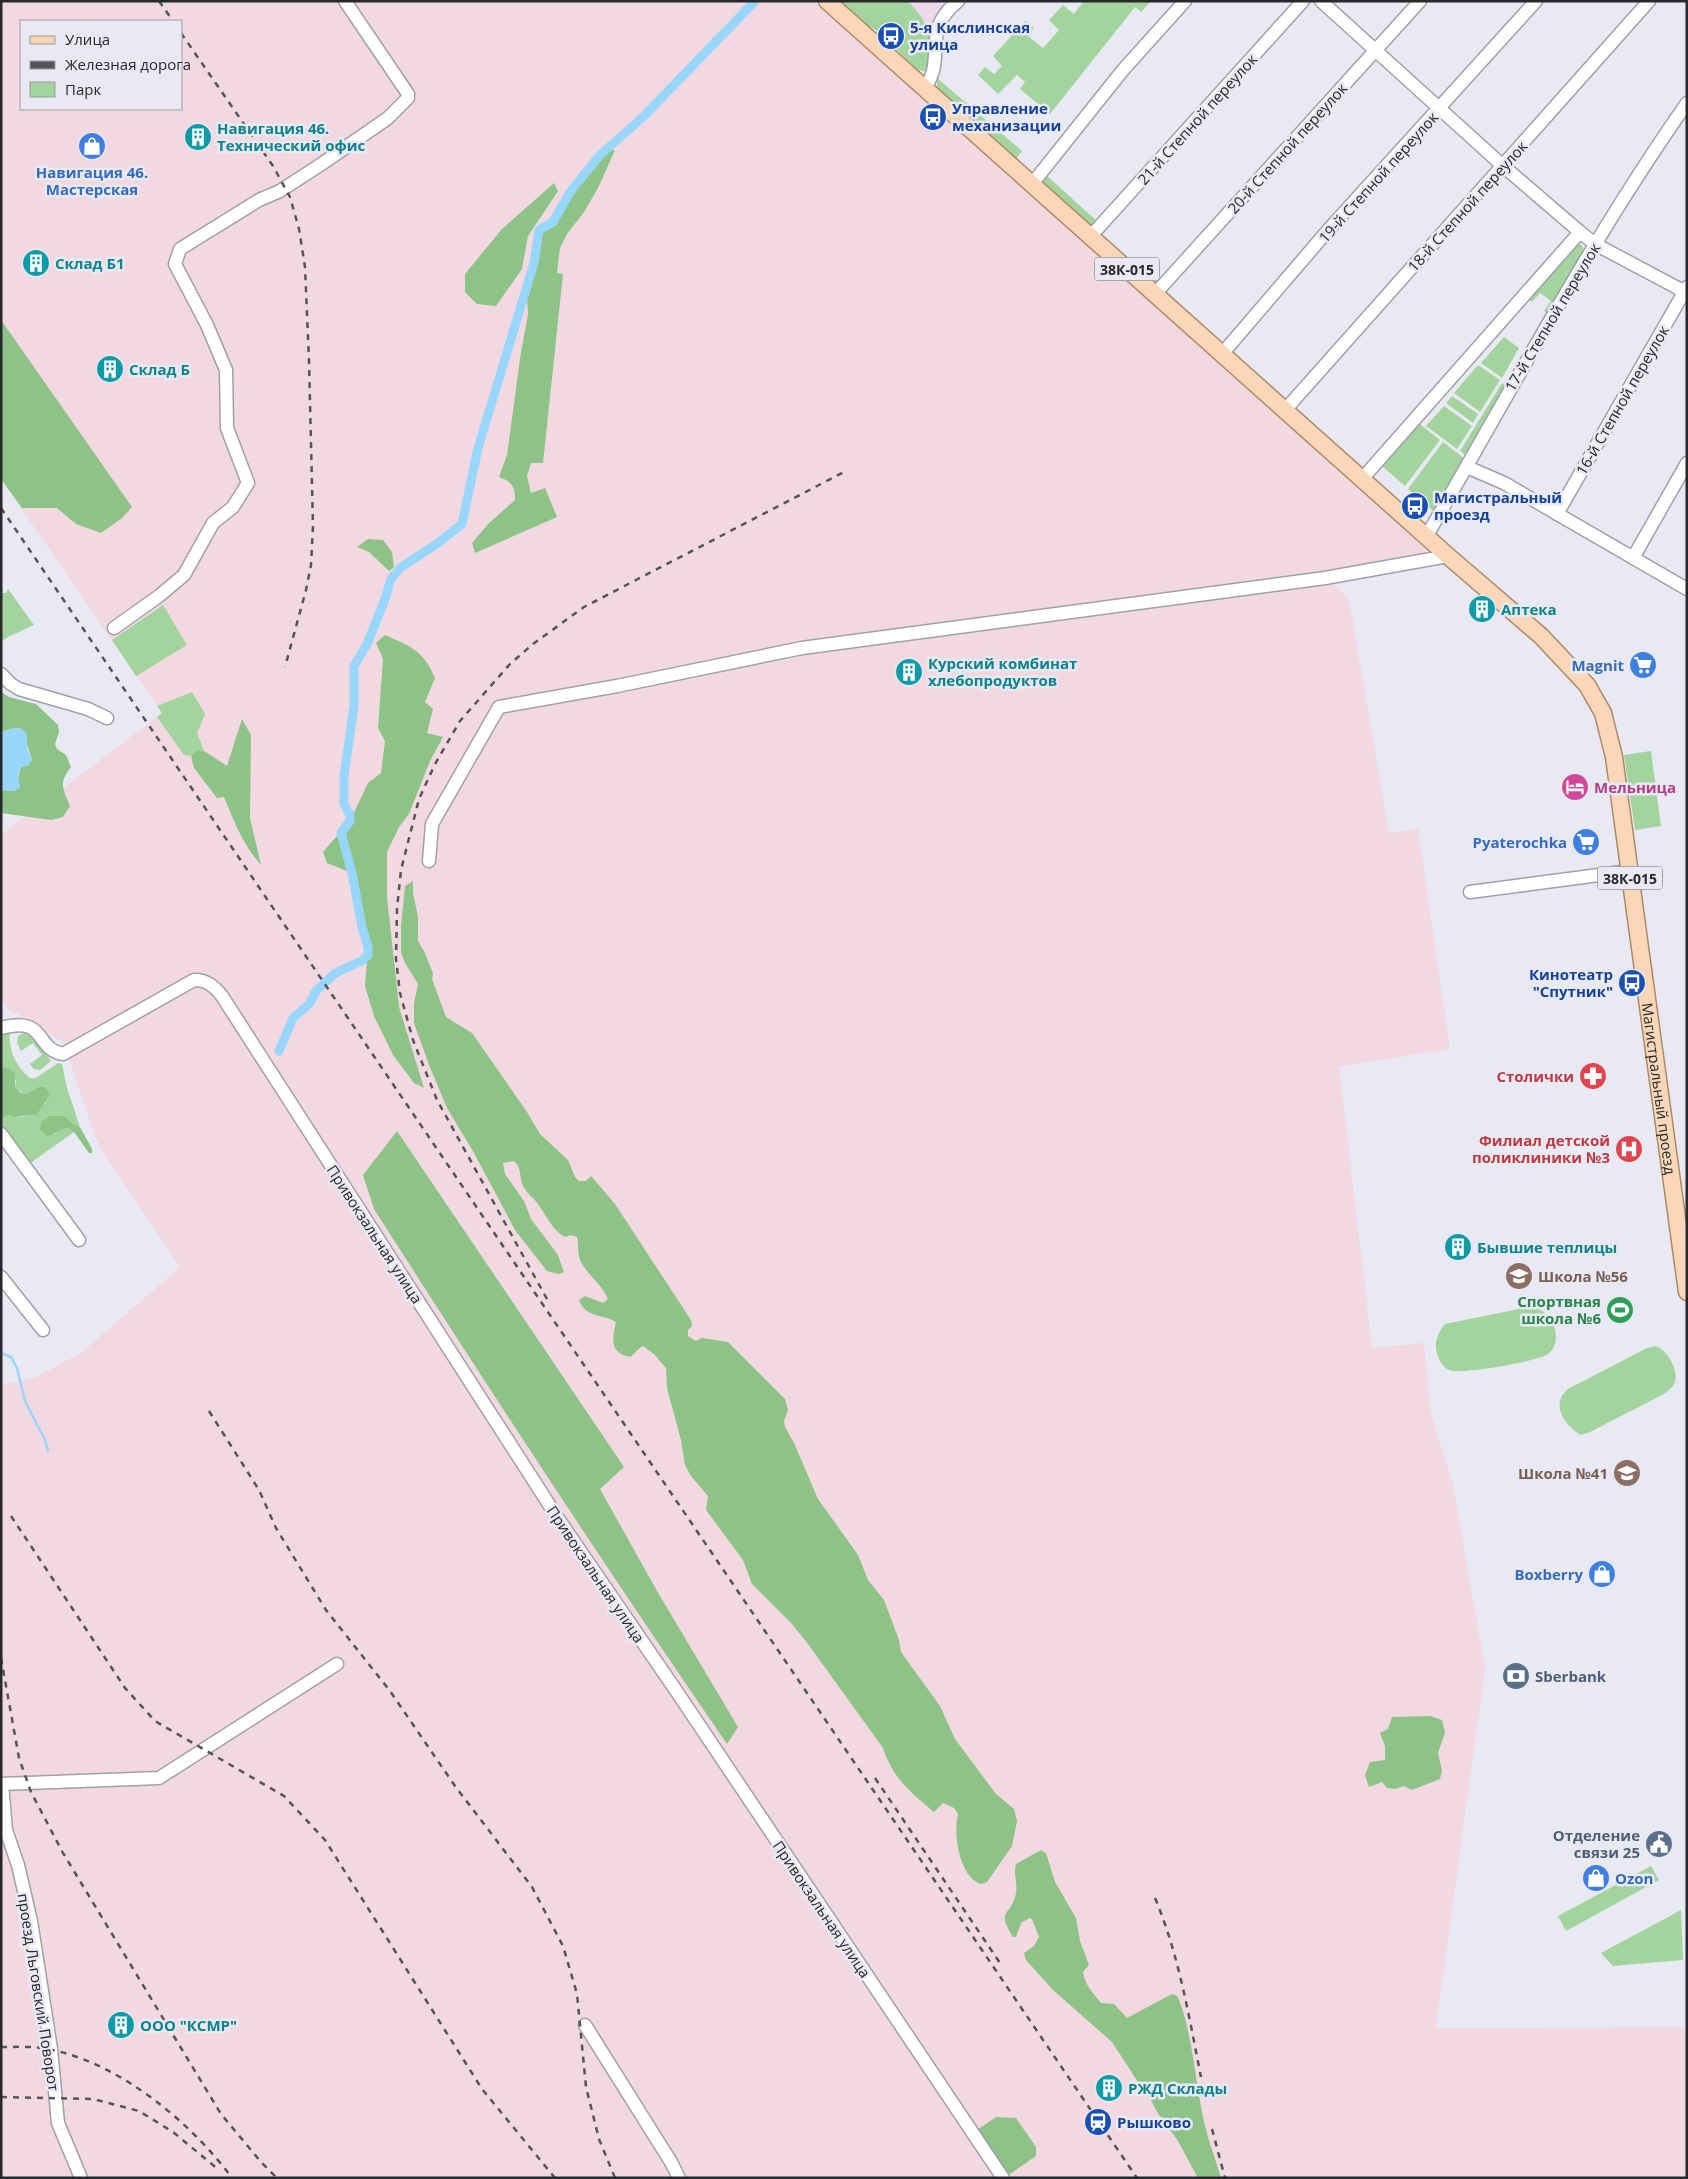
<svg xmlns="http://www.w3.org/2000/svg" width="1688" height="2179" font-family="'Open Sans',sans-serif">
<style>
.commercial{fill:#ecd9ea}
.industrial{fill:#f2d8e0;fill-rule:evenodd}
.green{fill:#a4d49e}
.forest{fill:#8dc386}
.water{fill:#99d6fb}
.lines{fill:none;stroke-linecap:round;stroke-linejoin:round}
.stream{stroke:#99d6fb;stroke-width:2.5}
.canal{stroke:#99d6fb;stroke-width:9}
.minor-casing{stroke:#a0a0aa;stroke-width:15}
.major-casing{stroke:#ae8968;stroke-width:19}
.minor{stroke:#fff;stroke-width:12}
.major{stroke:#fad7b8;stroke-width:16}
.rail{stroke:#54555a;stroke-width:2.5;stroke-dasharray:6 6;stroke-linecap:butt}
.labels{text-anchor:middle;dominant-baseline:central;stroke-width:5;stroke-linejoin:round;paint-order:stroke}
.shield{fill:#e8e9f3;stroke:#626368;stroke-width:1}
.shield-label{font-size:14px;font-weight:bold;fill:#28292c}
.transit-label{font-size:15px;font-weight:bold;fill:#164399;stroke:#e8e9f3;text-anchor:start}
.street-label{font-size:15px;fill:#28292c;stroke:#e8e9f3}
.culture-label{font-size:15px;font-weight:bold;fill:#0d838f;stroke:#e8e9f3;text-anchor:start}
.shop-label{font-size:15px;font-weight:bold;fill:#366cbe;stroke:#e8e9f3;text-anchor:end}
.hotel-label{font-size:15px;font-weight:bold;fill:#b23c85;stroke:#e8e9f3;text-anchor:start}
.health-label{font-size:15px;font-weight:bold;fill:#be3a42;stroke:#e8e9f3;text-anchor:end}
.education-label{font-size:15px;font-weight:bold;fill:#785e54;stroke:#e8e9f3;text-anchor:start}
.leisure-label{font-size:15px;font-weight:bold;fill:#27864d;stroke:#e8e9f3;text-anchor:end}
.service-label{font-size:15px;font-weight:bold;fill:#4e5e75;stroke:#e8e9f3;text-anchor:start}
</style>
<rect width="100%" height="100%" fill="#e8e9f3"/>
<!-- commercial -->
<path class="commercial" d="M899,1H963L923,32Z"/>
<!-- industrial -->
<path class="industrial" d="M1,1H814L1436,559L1326,578L1349,599L1389,833L1418,829L1450,1049L1339,1067L1372,1348L1424,1343L1431,1414L1453,1485L1485,1668L1436,2028L1687,2027V2178H1V1386L36,1377L81,1353L180,1267L99,1147L63,1042L7,1008L1,997V835L162,713L1,479ZM21,21H181V109H21Z"/>
<!-- green -->
<g class="green">
<path d="M837,1H908C931,26 932,36 929,68L924,71L918,70L876,30L853,16Z"/>
<path d="M1084,1H1151L1141,12L1135,7L1050,114L1020,89L1025,82L1017,75L998,94L978,75L985,67L994,74L1002,66L993,56L1025,21L1034,28L1028,36L1043,48L1059,30L1049,20L1063,5L1074,14Z"/>
<path d="M937,78L1022,151L1015,160L937,90Z"/>
<path d="M1046,175L1099,223L1092,227L1042,183Z"/>
<path d="M1577,242C1583,245 1584,248 1583,255L1549,315L1544,311L1551,301L1540,293L1532,302L1526,297Z"/>
<path d="M1504,337L1519,348L1502,378L1481,363Z"/>
<path d="M1478,365L1500,380L1480,412L1454,393Z"/>
<path d="M1502,383L1507,386L1467,456L1460,451Z"/>
<path d="M1452,396L1478,414L1473,423L1446,403Z"/>
<path d="M1444,406L1472,426L1457,449L1426,426Z"/>
<path d="M1416,421L1440,440L1405,486L1383,467L1380,462Z"/>
<path d="M1443,442L1465,459L1436,513L1408,489Z"/>
<path d="M8,589L34,625L8,637L1,642V593H6Z"/>
<path d="M163,605L187,645L136,676L112,640Z"/>
<path d="M192,692L205,714L197,733L204,751L197,750L191,756L184,755L157,717L162,713L157,706Z"/>
<path d="M1651,751L1661,826L1635,830L1624,755Z"/>
<path d="M10,1032C8,1050 16,1067 30,1078H36L58,1063L62,1064L67,1088L80,1127L73,1124L65,1116L54,1135L60,1129L68,1128L74,1132L29,1164L1,1127V1119L9,1115C28,1121 31,1112 46,1103C36,1098 23,1095 15,1087L16,1081L1,1068V1034Z"/>
<path d="M24,1033L30,1036L51,1061L40,1070L34,1069L30,1064L42,1055L33,1043L21,1051L17,1043L18,1036Z"/>
<path d="M1524,1308C1527,1308 1532,1307 1535,1308C1554,1312 1564,1342 1548,1354C1536,1362 1468,1373 1453,1371C1446,1370 1442,1365 1439,1359C1433,1346 1436,1335 1445,1324Z"/>
<path d="M1656,1346C1667,1350 1679,1370 1675,1382C1673,1387 1668,1391 1664,1394L1590,1432L1581,1435C1570,1429 1555,1413 1561,1398C1562,1395 1566,1391 1568,1389L1647,1348Z"/>
<path d="M1651,1866L1659,1880L1566,1931L1558,1916Z"/>
<path d="M1681,1910L1683,1960L1613,1966L1601,1953Z"/>
</g>
<!-- forest -->
<g class="forest">
<path d="M610,150H615L598,188L584,212L567,234L560,248L557,273L563,274L543,463H531L527,476L531,493L545,488L557,517L475,553L472,543L488,524L515,500C515,486 512,482 499,477L507,455L521,352L528,314L527,298L539,230L553,222L570,192Z"/>
<path d="M554,183L558,191L528,236L522,269L496,306L477,304L465,292V274L502,229Z"/>
<path d="M1,320L132,507L122,518L101,533L76,524L57,508H22L1,479Z"/>
<path d="M368,539L383,540L392,552L394,567L389,571L369,552L357,547Z"/>
<path d="M385,635C410,646 424,651 435,678L425,702L433,709L427,733L443,737L430,761L409,814L399,827L387,852V897L399,1007L424,1088L414,1083L393,1055L374,1016L365,986L368,947L362,927L352,873L327,863L323,852L350,821L368,783L381,773L385,741L378,728L383,659L376,643Z"/>
<path d="M1,692L9,697L36,704L58,725L59,732L55,744L57,749L66,755L71,767C58,784 63,788 70,806L63,817L51,820L1,813V790L14,791L21,767L32,760L22,729L15,728L1,732Z"/>
<path d="M242,719L251,735L250,818L261,865C243,845 234,821 224,797L217,798L194,768L191,756L197,750L204,751L227,766Z"/>
<path d="M413,881V893L418,917V941L424,951L433,973L432,979L446,1017L472,1033L527,1112L540,1134L568,1160L575,1177L579,1181H586L591,1176L615,1204L691,1320L692,1326L688,1330V1336L696,1341L702,1338L728,1342L785,1399L788,1410L784,1421L785,1427L794,1443L818,1499L858,1555L868,1580L884,1600L899,1640L901,1652L940,1706L955,1739L996,1794L1014,1809L1017,1821L1012,1846L987,1882L981,1884C959,1877 953,1833 958,1814L954,1808L943,1803L934,1812C910,1792 893,1778 883,1748L808,1644L792,1624L752,1584L743,1560L706,1510L708,1496L691,1476L685,1465L681,1440L667,1388L666,1368L654,1354L643,1346C637,1349 635,1354 630,1357C608,1352 613,1338 616,1322C605,1314 586,1319 579,1300L585,1296L603,1303L608,1299C602,1284 587,1275 580,1260C577,1252 579,1245 577,1237L571,1235L565,1237C552,1230 546,1215 538,1204C533,1197 527,1194 523,1186C519,1177 522,1168 514,1161L503,1163L505,1174L524,1201L531,1219L558,1255L564,1272L559,1274L547,1271L515,1230L474,1153L447,1108L429,1065L414,1023V1003L418,984L405,963L401,952V926L405,886Z"/>
<path d="M1,1068H9L15,1074V1087L21,1093L28,1094L39,1087H45L50,1095L37,1114L15,1117L9,1115L1,1119Z"/>
<path d="M49,1116H65L73,1124L80,1127L92,1149V1153H89L74,1132L68,1128C59,1129 55,1135 47,1136L40,1130L41,1122Z"/>
<path d="M397,1131L624,1467L600,1489L657,1591L738,1727L727,1744C606,1568 489,1389 374,1209L363,1175Z"/>
<path d="M1430,1716L1442,1720L1445,1733L1438,1753L1442,1770L1440,1779L1412,1790L1404,1786L1395,1789L1387,1788L1382,1782L1369,1787L1365,1775L1370,1762L1385,1760V1746L1380,1733L1388,1729L1392,1717Z"/>
<path d="M1041,1850L1046,1853L1055,1882L1076,1918L1080,1941L1089,1965L1083,1972C1085,1985 1093,1993 1101,2003L1114,2004L1127,2018L1170,1995L1173,1994L1178,1997C1192,2033 1194,2070 1201,2107C1205,2132 1214,2154 1221,2178H1198L1178,2141L1157,2112L1145,2088L1138,2082L1112,2042L1053,1990L1026,1960L1024,1953L1034,1946L1039,1937L1032,1919L1029,1918L1021,1923L1016,1937H1013C995,1909 1012,1916 1016,1893C1018,1883 1013,1874 1016,1864Z"/>
<path d="M996,2117L1016,2118L1036,2147V2156L1010,2174L1006,2172L977,2130Z"/>
</g>
<!-- water -->
<path class="water" d="M15,728L22,729L27,734V748L32,760L28,766L21,767L18,774L20,788L14,791L1,790V732Z"/>
<g class="lines">
<!-- stream -->
<path class="stream" d="M1,1353L11,1357L17,1368L25,1401L45,1440L48,1451"/>
<!-- canal -->
<path class="canal" d="M279,1051L293,1018L310,1003L316,991L334,974L363,960L368,955V947L362,927L352,873L341,833L350,821V815L344,804V776L354,706V666L367,644L384,602L391,579L400,568L438,543L462,524L478,448L534,263L539,230L553,222L570,192L600,155L643,117L755,1"/>
<!-- minor casing -->
<g class="minor-casing">
<g id="minor">
<path d="M1321,1L1503,166L1580,232L1595,244L1687,293"/>
<path d="M924,89C948,57 919,33 958,1"/>
<path d="M1032,184L1123,70L1185,1"/>
<path d="M1090,237L1303,1"/>
<path d="M1155,294L1420,1"/>
<path d="M1222,354L1330,228L1536,1"/>
<path d="M1285,410L1649,1"/>
<path d="M1467,467L1504,483L1687,589"/>
<path d="M1362,479L1580,232"/>
<path d="M1557,514L1687,287"/>
<path d="M1426,537C1511,391 1590,241 1687,103"/>
<path d="M1633,558L1687,463"/>
<path d="M114,628L159,596L184,575L213,523L233,507L248,483L227,428L226,370L207,325L175,264L180,249L259,200L280,191L323,163L388,118L408,98V94L345,1"/>
<path d="M1,674L11,684L19,689L88,709L107,718"/>
<path d="M429,861L432,824L499,707L617,686L802,648L1325,578L1448,556"/>
<path d="M1470,892L1629,871"/>
<path d="M1,1028C47,1015 35,1050 63,1054L194,980C207,980 214,986 222,996L559,1520L677,1692L1003,2178"/>
<path d="M1,1134L79,1240"/>
<path d="M1,1277L43,1330"/>
<path d="M1,1784L159,1778L337,1664"/>
<path d="M2,1784L6,1830L18,1865L31,1921L51,2049L58,2123L81,2178"/>
<path d="M585,2025L671,2162L679,2178"/>
</g>
</g>
<!-- major casing -->
<g class="major-casing">
<g id="major">
<path id="s1" d="M827,1L1448,556L1541,636L1587,685L1603,713L1614,757L1687,1292"/>
</g>
</g>
<!-- minor -->
<use href="#minor" class="minor"/>
<!-- major -->
<use href="#major" class="major"/>
<!-- rail -->
<g class="rail">
<path d="M159,1L173,21"/>
<path d="M181,33L273,166L290,197L299,229L305,267L309,361L313,526L311,565L306,590L285,667"/>
<path d="M1,508L1137,2178"/>
<path d="M547,1299L437,1100L413,1040L400,993L396,959L397,909L401,870L419,799L435,764L460,721L510,664L533,644L584,607L846,471"/>
<path d="M209,1411L259,1490L276,1528L326,1610L390,1691L455,1786L532,1887L563,1946L577,1994L586,2087L599,2139L615,2178"/>
<path d="M11,1516L125,1688L155,1721L284,1796L325,1840L482,2089L555,2178"/>
<path d="M1,1658L19,1758L31,1792L63,1853L221,2114L261,2162L277,2178"/>
<path d="M875,1778L1002,1966"/>
<path d="M1155,1898C1179,1955 1189,2017 1201,2077"/>
<path d="M1,2047C16,2047 32,2046 47,2049C117,2061 191,2122 232,2178"/>
<path d="M1,2097L93,2099L139,2111L173,2132L219,2170"/>
<path d="M1212,2129L1225,2178"/>
</g>
</g>
<!-- icons -->
<defs>
<g id="bus-disc" transform="scale(1.4375)"><circle r="9.5" fill="#1a4fb4" stroke="#e8e9f3"/><path d="M-5-6H5V4H4V6H2V4H-2V6H-4V4H-5ZM-3.5-4V0h7V-4ZM-3.5 1.2v1.5H-2V1.2ZM2 1.2v1.5H3.5V1.2Z" fill="#fff"/></g>
<g id="building-disc" transform="scale(1.4375)"><circle r="9.5" fill="#0f9aa8" stroke="#e8e9f3"/><path d="M-4-6H4V6H1V3H-1V6H-4ZM-2.5-4.3h1.7v1.8h-1.7ZM.8-4.3h1.7v1.8H.8ZM-2.5-1h1.7V.8h-1.7ZM.8-1h1.7V.8H.8Z" fill="#fff"/></g>
<g id="shop-disc" transform="scale(1.4375)"><circle r="9.5" fill="#3f7fe0" stroke="#e8e9f3"/><path d="M-5-2.5h2.3a2.7 3.5 0 0 1 5.4 0H5L5.5 6h-11ZM-1.5-2.5h3a1.5 2.3 0 0 0-3 0Z" fill="#fff"/></g>
<g id="supermarket-disc" transform="scale(1.4375)"><circle r="9.5" fill="#3f7fe0" stroke="#e8e9f3"/><path d="M-6-5.5h2.5l.6 2H6L4.5 2H-2.5L-4.4-4H-6ZM-1.5 3.2a1.3 1.3 0 1 0 .1 0ZM3 3.2a1.3 1.3 0 1 0 .1 0Z" fill="#fff"/></g>
<g id="hotel-disc" transform="scale(1.4375)"><circle r="9.5" fill="#d1479c" stroke="#e8e9f3"/><path d="M-6-4.5h1.5V1H6V5H4.5V3h-9V5H-6ZM-4 0a1.8 1.8 0 1 1 3.6 0ZM.5 0V-2.5h3Q6-2.5 6 0Z" fill="#fff"/></g>
<g id="pharmacy-disc" transform="scale(1.4375)"><circle r="9.5" fill="#e0444e" stroke="#e8e9f3"/><path d="M-2-6h4v4h4v4h-4v4h-4v-4h-4v-4h4Z" fill="#fff"/></g>
<g id="hospital-disc" transform="scale(1.4375)"><circle r="9.5" fill="#e0444e" stroke="#e8e9f3"/><path d="M-5-5h3v3.5h4V-5h3V5h-3V1.5h-4V5h-3Z" fill="#fff"/></g>
<g id="school-disc" transform="scale(1.4375)"><circle r="9.5" fill="#8d6e63" stroke="#e8e9f3"/><path d="M0-5L7-2L0 1L-7-2ZM-4 1L0 2.5L4 1V4Q0 6-4 4Z" fill="#fff"/></g>
<g id="stadium-disc" transform="scale(1.4375)"><circle r="9.5" fill="#2e9e5b" stroke="#e8e9f3"/><path d="M0-5a6.5 5 0 1 0 0 10a6.5 5 0 1 0 0-10ZM-3.5-1.8h7v3.6h-7Z" fill="#fff"/></g>
<g id="bank-disc" transform="scale(1.4375)"><circle r="9.5" fill="#5c6f8a" stroke="#e8e9f3"/><path d="M-6-4H6V4H-6ZM0-2.3a2.3 2.3 0 1 0 0 4.6a2.3 2.3 0 1 0 0-4.6Z" fill="#fff"/></g>
<g id="civic-disc" transform="scale(1.4375)"><circle r="9.5" fill="#5c6f8a" stroke="#e8e9f3"/><path d="M-.6-6.5H3V-4.5H.6V-3L4-1V1h2V6H-6V1h2V-1L-.6-3ZM-1.2 2.5V6h2.4V2.5Z" fill="#fff"/></g>
<g id="station-disc" transform="scale(1.4375)"><circle r="9.5" fill="#1a4fb4" stroke="#e8e9f3"/><path d="M-3-6H3Q5-6 5-4V2Q5 4 3 4L4.5 6H3L1.5 4h-3L-3 6H-4.5L-3 4Q-5 4-5 2V-4Q-5-6-3-6ZM-3.5-4v3h7v-3ZM-3.5 1v1.5H-2V1ZM2 1v1.5H3.5V1Z" fill="#fff"/></g>
</defs>
<g fill-rule="evenodd">
<use href="#bus-disc" x="891" y="36"/>
<use href="#bus-disc" x="933" y="117"/>
<use href="#building-disc" x="198" y="137"/>
<use href="#shop-disc" x="92" y="146"/>
<use href="#building-disc" x="36" y="263"/>
<use href="#building-disc" x="110" y="369"/>
<use href="#bus-disc" x="1415" y="506"/>
<use href="#building-disc" x="1482" y="609"/>
<use href="#supermarket-disc" x="1643" y="665"/>
<use href="#building-disc" x="909" y="672"/>
<use href="#hotel-disc" x="1575" y="787"/>
<use href="#supermarket-disc" x="1586" y="842"/>
<use href="#bus-disc" x="1632" y="983"/>
<use href="#pharmacy-disc" x="1593" y="1076"/>
<use href="#hospital-disc" x="1629" y="1149"/>
<use href="#building-disc" x="1458" y="1247"/>
<use href="#school-disc" x="1519" y="1276"/>
<use href="#stadium-disc" x="1620" y="1310"/>
<use href="#school-disc" x="1627" y="1473"/>
<use href="#shop-disc" x="1602" y="1574"/>
<use href="#bank-disc" x="1516" y="1676"/>
<use href="#civic-disc" x="1659" y="1844"/>
<use href="#shop-disc" x="1596" y="1878"/>
<use href="#building-disc" x="121" y="2025"/>
<use href="#building-disc" x="1109" y="2088"/>
<use href="#station-disc" x="1098" y="2122"/>
</g>
<g class="labels">
<!-- shield labels -->
<g class="shield">
<rect x="1094.5" y="257.5" width="65" height="23" rx="4"/>
<rect x="1597.5" y="866.5" width="65" height="23" rx="4"/>
</g>
<g class="shield-label">
<text x="1127" y="269">38К-015</text>
<text x="1630" y="878">38К-015</text>
</g>
<!-- transit labels -->
<g class="transit-label">
<text x="910" y="27">5-я Кислинская<tspan x="910" dy="17">улица</tspan></text>
<text x="952" y="108">Управление<tspan x="952" dy="17">механизации</tspan></text>
<text x="1434" y="497">Магистральный<tspan x="1434" dy="17">проезд</tspan></text>
<text x="1613" y="974" text-anchor="end">Кинотеатр<tspan x="1613" dy="17">"Спутник"</tspan></text>
<text x="1117" y="2122">Рышково</text>
</g>
<!-- street labels -->
<g class="street-label">
<text transform="translate(1197 119) rotate(-48)">21-й Степной переулок</text>
<text transform="translate(1287 148) rotate(-48)">20-й Степной переулок</text>
<text transform="translate(1378 177) rotate(-48)">19-й Степной переулок</text>
<text transform="translate(1467 206) rotate(-48)">18-й Степной переулок</text>
<text transform="translate(1552 317) rotate(-59)">17-й Степной переулок</text>
<text transform="translate(1622 400) rotate(-60)">16-й Степной переулок</text>
<text stroke="none"><textPath href="#s1" startOffset="1435">Магистральный проезд</textPath></text>
<text transform="translate(375 1234) rotate(57)">Привокзальная улица</text>
<text transform="translate(596 1574) rotate(56)">Привокзальная улица</text>
<text transform="translate(822 1909) rotate(56)">Привокзальная улица</text>
<text transform="translate(39 1992) rotate(81)">проезд Льговский Поворот</text>
</g>
<!-- culture labels -->
<g class="culture-label">
<text x="217" y="128">Навигация 46.<tspan x="217" dy="17">Технический офис</tspan></text>
<text x="55" y="263">Склад Б1</text>
<text x="129" y="369">Склад Б</text>
<text x="1501" y="609">Аптека</text>
<text x="928" y="663">Курский комбинат<tspan x="928" dy="17">хлебопродуктов</tspan></text>
<text x="1477" y="1247">Бывшие теплицы</text>
<text x="140" y="2025">ООО "КСМР"</text>
<text x="1128" y="2088">РЖД Склады</text>
</g>
<!-- shop labels -->
<g class="shop-label">
<text x="92" y="172" text-anchor="middle">Навигация 46.<tspan x="92" dy="17">Мастерская</tspan></text>
<text x="1624" y="665">Magnit</text>
<text x="1567" y="842">Pyaterochka</text>
<text x="1583" y="1574">Boxberry</text>
<text x="1615" y="1878" text-anchor="start">Ozon</text>
</g>
<!-- hotel labels -->
<g class="hotel-label">
<text x="1594" y="787">Мельница</text>
</g>
<!-- health labels -->
<g class="health-label">
<text x="1574" y="1076">Столички</text>
<text x="1610" y="1140">Филиал детской<tspan x="1610" dy="17">поликлиники №3</tspan></text>
</g>
<!-- education labels -->
<g class="education-label">
<text x="1538" y="1276">Школа №56</text>
<text x="1608" y="1473" text-anchor="end">Школа №41</text>
</g>
<!-- leisure labels -->
<g class="leisure-label">
<text x="1601" y="1301">Спортвная<tspan x="1601" dy="17">школа №6</tspan></text>
</g>
<!-- service labels -->
<g class="service-label">
<text x="1535" y="1676">Sberbank</text>
<text x="1640" y="1835" text-anchor="end">Отделение<tspan x="1640" dy="17">связи 25</tspan></text>
</g>
</g>
<!-- border -->
<rect width="1688" height="2179" fill="none" stroke="#28292c" stroke-width="5"/>
<!-- legend -->
<rect x="20" y="20" width="162" height="90" fill="#e8e9f3" stroke="#9b9ca3"/>
<rect x="30" y="36" width="25" height="8" fill="#fad7b8" stroke="#9b9ca3"/>
<text x="65" y="45" font-size="15" fill="#28292c">Улица</text>
<rect x="30" y="61" width="25" height="8" fill="#54555a" stroke="#9b9ca3"/>
<text x="65" y="70" font-size="15" fill="#28292c">Железная дорога</text>
<rect x="30" y="82" width="25" height="15" fill="#a4d49e" stroke="#9b9ca3"/>
<text x="65" y="95" font-size="15" fill="#28292c">Парк</text>
</svg>
